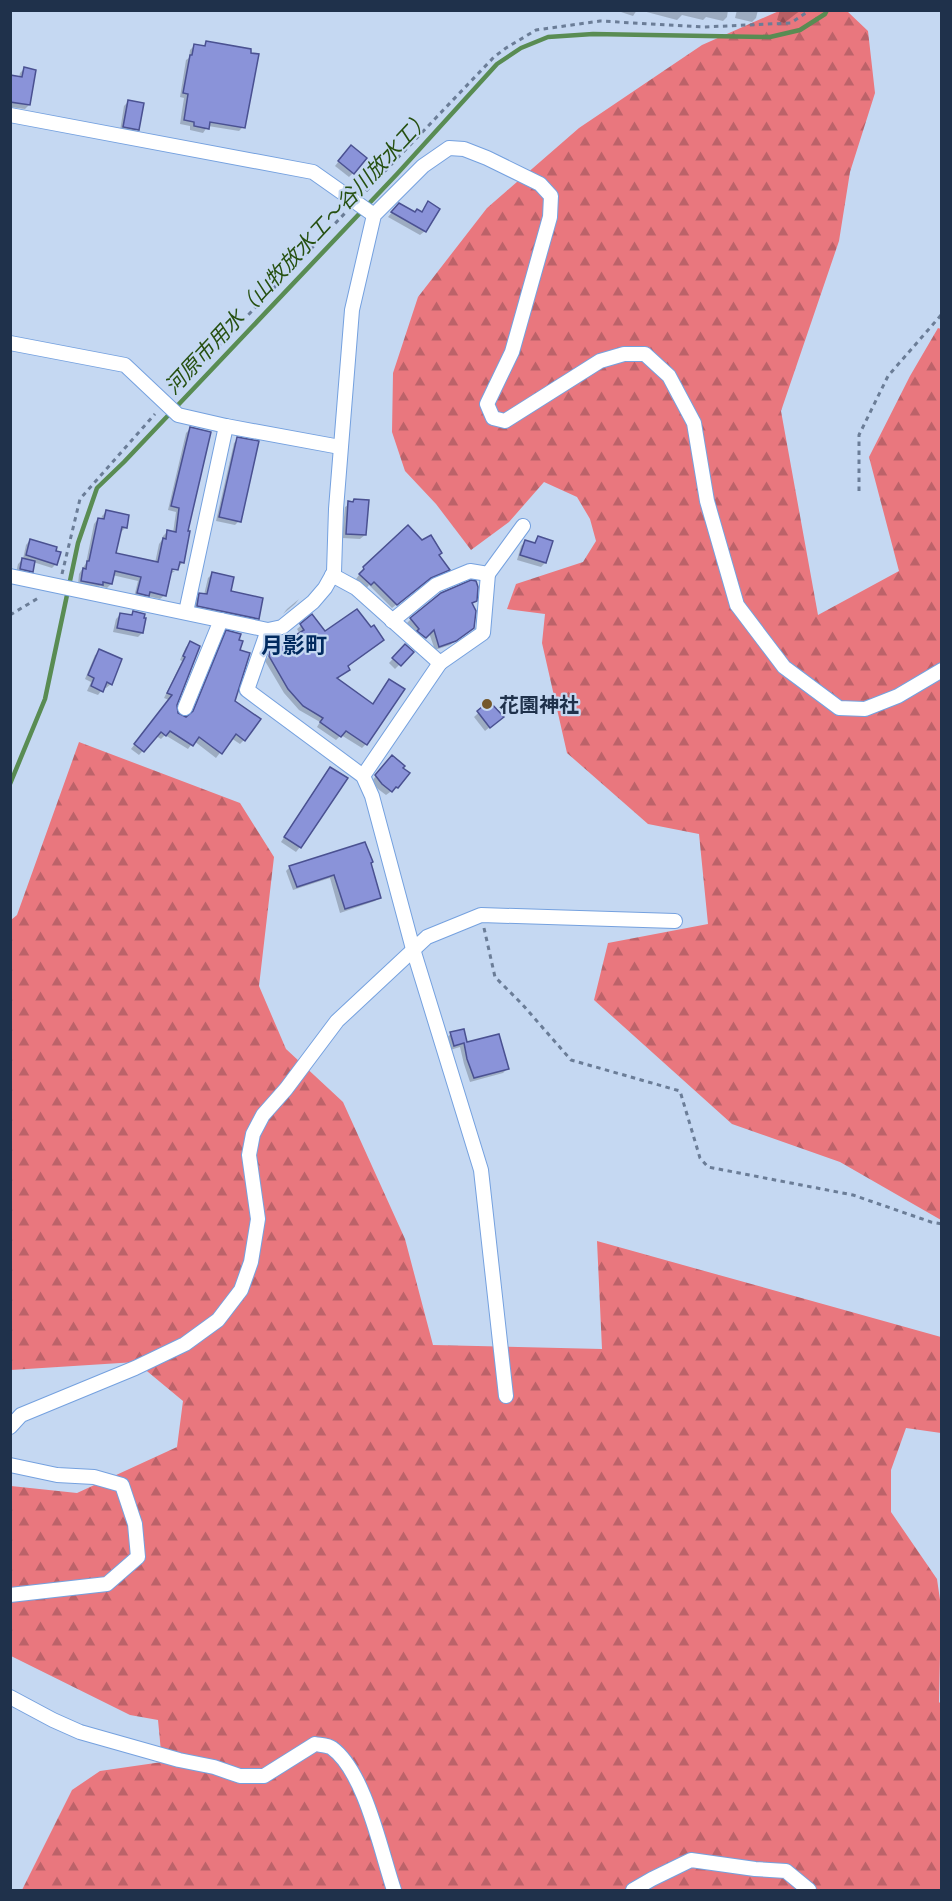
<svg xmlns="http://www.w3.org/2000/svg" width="952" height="1901" font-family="'IBM Plex Serif','Noto Sans JP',serif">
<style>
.forest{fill:url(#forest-firs)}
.shadow{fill:#0003}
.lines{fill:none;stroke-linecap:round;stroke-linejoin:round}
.stream{stroke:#598c53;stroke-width:4.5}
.building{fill:#8a93d9;stroke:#4a5191;stroke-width:1.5}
.street-casing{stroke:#75a1df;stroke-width:16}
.path{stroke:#6b7d97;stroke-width:3;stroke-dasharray:4.5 4.5;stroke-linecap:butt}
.street{stroke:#fff;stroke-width:14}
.poi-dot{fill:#74582b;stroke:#c5d8f2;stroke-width:2}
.labels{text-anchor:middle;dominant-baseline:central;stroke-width:4.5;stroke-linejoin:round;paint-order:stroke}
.poi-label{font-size:20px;font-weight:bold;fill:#1f314b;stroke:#c5d8f2;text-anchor:start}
.water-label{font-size:21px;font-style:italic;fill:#265011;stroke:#c5d8f2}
.quarter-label{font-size:22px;font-weight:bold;fill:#012a5f;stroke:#c5d8f2}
</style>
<defs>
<pattern id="forest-firs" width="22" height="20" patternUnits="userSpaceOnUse" patternTransform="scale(1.5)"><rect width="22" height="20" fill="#e9777e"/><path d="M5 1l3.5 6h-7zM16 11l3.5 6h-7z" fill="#bc6269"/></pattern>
</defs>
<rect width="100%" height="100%" fill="#c5d8f2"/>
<!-- forest -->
<g class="forest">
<path d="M779,11H847L868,31L875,93L850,172L839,241L781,411L818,615L899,571L869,457L910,376L938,328L941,329V1220L840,1162L732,1124L594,1000L608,943L708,924L699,834L648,824L567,753L542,643L545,614L507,609L516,584L583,562L596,541L590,519L577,497L544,482L509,522L471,550L436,504L405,471L392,432L393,373L418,297L487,208L579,128L702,45Z"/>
<path d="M79,742L240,803L274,857L259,986L286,1049L343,1102L405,1239L433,1345L602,1349L597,1241L941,1337V1433L906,1428L891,1470V1512L937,1579L941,1607L939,1702L942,1705L941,1890H22L72,1790L100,1771L162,1762L158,1720L130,1715L11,1656V1486L77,1493L177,1447L183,1401L136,1362L11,1370V920L17,915Z"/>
</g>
<!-- shadow -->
<g class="shadow">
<path d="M615,10H637L633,16Z"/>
<path d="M639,10H728L727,17L723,21L706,17L703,20L682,15L677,20Z"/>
<path d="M737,10H758L756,18L752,22L735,18Z"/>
<path d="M780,10H801L784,23L777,20Z"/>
<path d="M207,43L243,127L239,131L208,126L203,133L190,130V126L180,124L184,98L180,97L186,60L189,58L190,50L194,46L202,47Z"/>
<path d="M24,69L29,105L25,109L10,107V77L19,78L20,73Z"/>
<path d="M128,102L137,129L133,134L120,131L124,106Z"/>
<path d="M347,151L353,173L349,177L335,166Z"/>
<path d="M428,203L425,231L420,235L388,217L399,204L415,213H421Z"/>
<path d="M190,429L186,532L183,562L176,570V568L164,569L175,571L172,573H169L165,595L160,599L147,596L144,600L134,597L138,581L112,575L111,584L107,588L100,586L97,589L78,585L79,574L86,563L94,524L98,519L101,520L102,516L106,512L126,527L121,532L119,531L114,555L155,563L159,544L162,540L163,536L167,532L173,533L176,512L168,510L186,433Z"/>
<path d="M238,439L239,521L235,525L216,521L234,443Z"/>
<path d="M354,501L365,535L360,539L342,538L345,507Z"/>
<path d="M538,538L545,563L541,567L517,560L521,546L525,542L533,544Z"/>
<path d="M30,540L56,564L52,568L33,562L31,571L27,575L16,573L18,564L23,559L26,545Z"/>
<path d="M364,568L448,569L444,573L425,582L392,608L369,585L366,589L356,579Z"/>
<path d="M212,574L229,593L258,618L254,622L193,610L196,598L200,594L204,595L208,578Z"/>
<path d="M299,599L295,604L283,614L287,609Z"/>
<path d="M475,601L471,605L468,632L450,645L435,650L429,633L421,642L407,623L411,619Z"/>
<path d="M134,613L142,633L138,637L113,632L116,619L120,615L130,616Z"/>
<path d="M312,616L348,670L336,679L372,706L366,744L362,748L341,735L336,740L317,727L320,722L299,710L284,693L265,661L271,653L300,634L297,629Z"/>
<path d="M227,632L233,701L244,740L240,744L231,738L216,758L194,741L188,749L165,735L161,739L156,736L139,755L131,749L169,700L164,698L182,661L180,660L186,647L190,643L175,705L176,714L186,719L191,715L223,636Z"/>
<path d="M405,646L412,652L395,669L389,663Z"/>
<path d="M100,651L111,684L106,688L104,687L98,695L87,691L91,682L85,679L95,655Z"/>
<path d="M489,703L497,721L485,731L474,717Z"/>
<path d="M388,761L397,787L386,795L378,789L372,781Z"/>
<path d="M326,773L300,847L296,852L281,842Z"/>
<path d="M369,863L379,897L375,901L340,913L330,878L293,890L286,871L290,867Z"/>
<path d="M451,1034L466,1044L507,1069L503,1073L470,1082L464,1064L460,1047L450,1050L446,1038Z"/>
</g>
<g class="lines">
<!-- stream -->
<path class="stream" d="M10,784L45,699L78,543L97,488L124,462L397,174L497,64L521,48L548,37L593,34L770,37L800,30L825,14L827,10"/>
</g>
<!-- building -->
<g class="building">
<path d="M206,41L251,49V53L259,54L245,128L210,122L209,129L194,126V122L184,120L188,94L183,93L190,55H192L194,44L205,46Z"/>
<path d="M24,67L36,70L30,105L10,102V75L22,77Z"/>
<path d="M128,100L144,103L139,130L123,127Z"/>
<path d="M351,145L367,158L354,174L338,161Z"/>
<path d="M428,201L440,209L426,232L391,212L399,203L415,212L417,209L422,212Z"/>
<path d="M190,427L211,432L188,531H190L184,563L180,562L178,570L172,569L166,596L150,592L149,596L137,593L141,577L115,571L112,584L103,582V585L81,581L83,568L86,569L87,561H89L98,518L104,519L106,510L129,515L127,528L122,527L116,553L158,562L163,538L166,539L167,530L176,532L179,508L171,506Z"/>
<path d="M237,437L259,441L241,522L219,517Z"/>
<path d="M354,499L369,500L366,535L346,534L348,501L353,502Z"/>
<path d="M408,525L422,540L431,535L442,553L439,555L450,570L431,578L397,605L374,582L371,585L359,574L364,569L363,567Z"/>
<path d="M538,536L553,541L546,563L520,555L525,540L535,543Z"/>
<path d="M30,539L57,547L56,551L61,552L57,565L26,555Z"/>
<path d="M22,558L35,561L33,572L20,569Z"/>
<path d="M212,572L234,577L231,591L263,598L259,619L197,606L199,593L207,594Z"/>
<path d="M471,580L476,581L478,587L477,601L472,603L476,611L474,628L456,641L439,647L434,630L426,638L417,631L419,629L410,618L441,593Z"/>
<path d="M357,609L371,627L374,625L384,640L348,666L350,670L337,678L373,704L389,679L405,689L367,745L346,731L341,737L320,722L323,718L303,706L288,689L269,656L270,651L304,630L300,624L312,614L325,631Z"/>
<path d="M133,611L145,614L144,618H146L143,633L117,628L120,613L132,615Z"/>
<path d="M226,630L241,634L239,640L243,641L240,650L250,653L235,701L261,719L245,741L236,734L222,754L199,737L193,746L170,731L166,736L161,732L144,752L134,744L172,695L167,693L185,657L183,656L190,641L200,646L177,705L178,713L186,717L193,711Z"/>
<path d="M405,644L414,652L401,666L392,658Z"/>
<path d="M99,649L122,659L112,685L107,682L103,692L91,686L94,678L88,675Z"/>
<path d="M489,701L504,717L490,728L477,711Z"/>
<path d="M392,755L405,766L403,768L410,773L398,788L396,787L392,792L382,784L375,775Z"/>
<path d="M330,767L348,778L301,848L284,837Z"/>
<path d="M365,842L373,862L371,863L381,898L345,909L334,875L297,887L289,866Z"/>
<path d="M464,1029L467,1042L499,1034L509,1069L474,1078L467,1059L464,1043L454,1046L450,1032Z"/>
</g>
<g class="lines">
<!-- street casing -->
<g class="street-casing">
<g id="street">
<path d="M10,115L313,172L374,215"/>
<path d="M10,343L125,365L178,415L226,426L340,447"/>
<path d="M332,575L356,588L440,663L483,633L488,574"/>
<path d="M10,576L268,630L282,627L313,602L325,588L334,572L336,509L352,310L374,215L423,166L449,148L464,149L487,158L540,184L551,196L550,217L512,352L487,404L493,418L505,421L600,361L624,354H645L669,376L694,423L707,501L737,605L784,667L839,708L865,709L898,696L942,670"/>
<path d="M186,612L226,426"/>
<path d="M392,621L436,585L470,571L488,574L523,526"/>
<path d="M268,630L247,690L363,776L372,796L413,949L481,1170L506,1396"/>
<path d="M185,708L221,620"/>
<path d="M363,776L440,663"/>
<path d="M10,1427L21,1415L135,1368L185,1344L218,1320L241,1290L251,1262L258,1219L249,1155L253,1134L263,1115L286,1089L337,1021L427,937L481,915L675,921"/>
<path d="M10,1465L57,1475L94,1477L122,1485L135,1524L138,1557L107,1584L10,1595"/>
<path d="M10,1697L53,1720L80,1732L179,1760L214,1767L240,1776H264L315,1744C320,1745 328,1745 332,1748C365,1772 381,1852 394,1890"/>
<path d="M633,1890L652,1879L691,1860L755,1869L786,1871L809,1890"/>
</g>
</g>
<!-- path -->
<g class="path">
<path d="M366,191L494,57L506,48L536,30L600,21L704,27L791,23L810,10"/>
<path d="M174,393L347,211"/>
<path d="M859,491V435L888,376L942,314"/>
<path d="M62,574L80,499L155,414"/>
<path d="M10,615L40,597"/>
<path d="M484,928L495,977L522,1004L571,1060L680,1091L700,1158L708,1167L853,1195L931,1222L942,1224"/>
</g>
<!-- street -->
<use href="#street" class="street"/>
</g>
<!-- markers -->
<circle class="poi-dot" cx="487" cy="704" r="6"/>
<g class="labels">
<!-- poi labels -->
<g class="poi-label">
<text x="499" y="704">花園神社</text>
</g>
<!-- water labels -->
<g class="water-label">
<text transform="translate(297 252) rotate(-47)">河原市用水（山牧放水工～谷川放水工）</text>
</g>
<!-- quarter labels -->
<g class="quarter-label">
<text x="294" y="644">月影町</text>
</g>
</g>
<!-- border -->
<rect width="952" height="1901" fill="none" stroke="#1f314b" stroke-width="24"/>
</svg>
